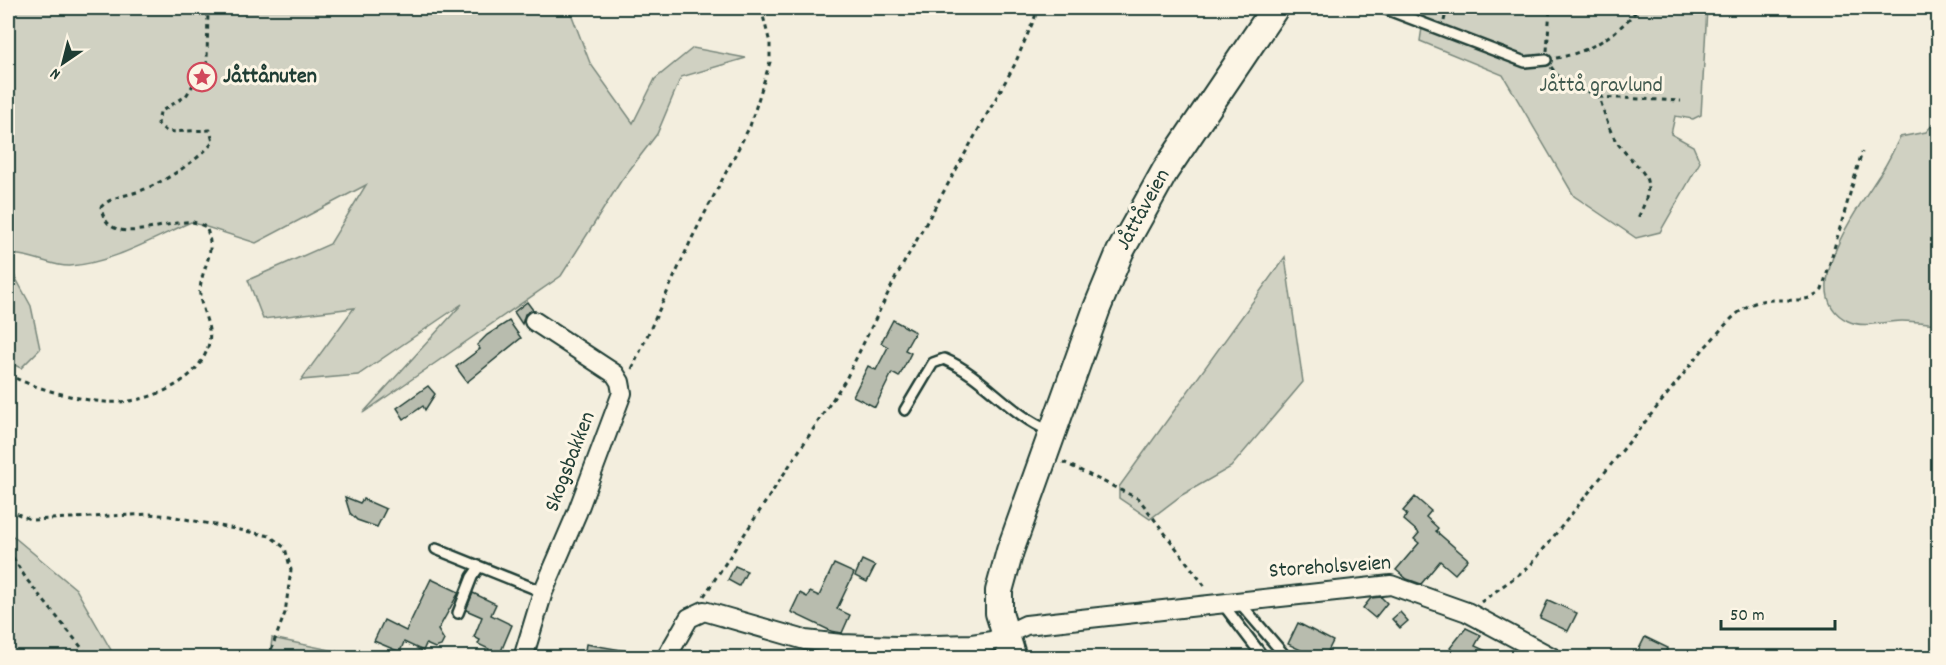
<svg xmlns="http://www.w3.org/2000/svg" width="1946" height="665" font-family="Dekko,sans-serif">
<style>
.green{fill:#d0d1c2;stroke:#78877b;stroke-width:1.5}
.building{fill:#b8bcae;stroke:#1f3d34;stroke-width:1.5}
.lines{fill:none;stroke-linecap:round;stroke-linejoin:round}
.service-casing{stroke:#1f3d34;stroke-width:14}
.minor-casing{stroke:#1f3d34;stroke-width:22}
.secondary-casing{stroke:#1f3d34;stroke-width:30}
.path{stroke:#1f3d34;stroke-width:3;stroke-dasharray:4.5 4.5;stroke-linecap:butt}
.service{stroke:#fcf5e5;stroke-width:9}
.minor{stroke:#fcf5e5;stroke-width:18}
.secondary{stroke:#fcf5e5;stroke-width:26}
.labels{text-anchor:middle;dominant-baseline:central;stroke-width:6;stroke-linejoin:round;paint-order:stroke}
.poi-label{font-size:22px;font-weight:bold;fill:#1f3d34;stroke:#fcf5e5;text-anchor:start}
.park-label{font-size:22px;fill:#425b50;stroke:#fcf5e5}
.street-label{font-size:22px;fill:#1f3d34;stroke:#fcf5e5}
</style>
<rect width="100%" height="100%" fill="#f3eede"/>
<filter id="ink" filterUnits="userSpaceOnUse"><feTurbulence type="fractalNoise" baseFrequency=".0167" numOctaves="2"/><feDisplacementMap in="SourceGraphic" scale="12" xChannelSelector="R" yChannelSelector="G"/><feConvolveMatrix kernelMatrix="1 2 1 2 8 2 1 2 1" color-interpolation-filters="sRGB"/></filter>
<g filter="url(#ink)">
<!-- green -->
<g class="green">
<path d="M8,8H569L590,63L633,123L655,79L693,48L746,58L681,77L657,134L621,181L561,276L363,413L462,304L358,375L301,380L354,308L263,319L248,280L330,244L366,185L256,243L191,222C154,238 113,263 70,266C51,267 31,253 8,255Z"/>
<path d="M1425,8H1707L1701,115L1693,119L1675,116L1671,134L1693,146L1700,162L1660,232L1636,238L1574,196L1503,75L1420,41Z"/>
<path d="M1938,119V324C1926,323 1914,321 1902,321C1884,321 1864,329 1848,321C1794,295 1858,208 1878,177C1887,165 1893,151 1900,137L1926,132Z"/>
<path d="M1285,257L1303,382L1231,467L1182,495L1150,519L1119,498V487Z"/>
<path d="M8,264L31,306L40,349L21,368L8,362Z"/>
<path d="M8,532L76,589L115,657H8Z"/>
<path d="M272,638L364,657H270Z"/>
</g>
<!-- building -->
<g class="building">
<path d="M527,302L533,310L525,314L522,324L514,312Z"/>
<path d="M893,320L915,332L905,350L911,353L899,377L892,373L875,407L853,396L868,366L876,370L888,347L881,343Z"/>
<path d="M509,321L521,338L467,382L456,367L480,349L477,345L487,335Z"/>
<path d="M428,386L435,394L425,410L423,406L404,419L397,408Z"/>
<path d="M345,497L360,503L363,499L386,509L377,527L357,520L350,513Z"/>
<path d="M1415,497L1431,511L1426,517L1438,528L1436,531L1468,559L1455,574L1440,561L1421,584L1407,579L1396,570L1419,543L1414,539L1419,533L1404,520L1407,514L1403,511Z"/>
<path d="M862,560L875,566L867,582L855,576Z"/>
<path d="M834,564L854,573L837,609L850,615L842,633L831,631L791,612L800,593L807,597L810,592L819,596Z"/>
<path d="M735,566L747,571L739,586L728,580Z"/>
<path d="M431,579L459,592L438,630L444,640L441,646L435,648L426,644L423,651L404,642L400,652L374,641L384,620L406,631Z"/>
<path d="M473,593L496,604L491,615L512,625L499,656L488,651L489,649L478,644L480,640L474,637L482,617L466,610Z"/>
<path d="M1381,597L1387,603L1375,618L1363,608L1371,598Z"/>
<path d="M1548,600L1577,613L1568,631L1540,618Z"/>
<path d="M1400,612L1408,621L1400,628L1392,619Z"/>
<path d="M1298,623L1333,641L1325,657H1315L1288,644Z"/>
<path d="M1466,628L1481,635L1475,646L1499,657H1458L1450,648Z"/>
<path d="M1645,637L1668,648L1663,657H1635Z"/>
<path d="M586,644L628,651L627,657H584Z"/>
</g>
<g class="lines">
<!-- service casing -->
<g class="service-casing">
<g id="service">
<path d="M1383,8L1525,62L1546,60"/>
<path d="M905,410L933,363L944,359C984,376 1010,415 1050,431"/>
<path d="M436,549L543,592"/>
<path d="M1239,602L1287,658"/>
<path d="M1222,603L1264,658"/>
<path d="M458,613L472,577L479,567"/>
</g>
</g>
<!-- minor casing -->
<g class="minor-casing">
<g id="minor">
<path d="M523,658L543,592L577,513L622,393L620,382L615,374L534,321"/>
<path d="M666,658L689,618L704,611L805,640L842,644L897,646L972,644L992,641L1026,625L1391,585L1467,612L1553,658"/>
</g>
</g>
<!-- secondary casing -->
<g class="secondary-casing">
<path id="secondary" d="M1013,658L999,613V591L1010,551L1097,308L1120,252L1165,171L1275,8"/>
</g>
<!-- path -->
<g class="path">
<path d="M103,12L114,8"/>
<path d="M1444,21L1447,8"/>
<path d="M1547,51L1550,8"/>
<path d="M1556,58C1591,52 1616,35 1639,8"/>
<path d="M1551,67L1558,76L1599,97C1604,111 1608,129 1616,141C1641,176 1661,172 1637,220"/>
<path d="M1599,97L1681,101"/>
<path d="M632,369L692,238L750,126L770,62V43L761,8"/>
<path d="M8,374C29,387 79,400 105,402C142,405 200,385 209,343C213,326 198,306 200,289C203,262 217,254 206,227C202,225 197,223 193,222C166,219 108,252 101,207C112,196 126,196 140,191C162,183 198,161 213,142L210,130L167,132L158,124L160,112L186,96L207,63L208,8"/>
<path d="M1063,462L1139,499L1207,589"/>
<path d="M8,510L32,520L150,514L170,516L270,536L285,548L291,570L285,613L268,658"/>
<path d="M8,550L27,580L90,658"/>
<path d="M704,596L846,379L896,277L1014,66L1035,17L1036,8"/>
<path d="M1481,602L1530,566L1705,347C1719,333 1732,314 1750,305C1772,293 1805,309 1822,290L1862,152"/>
</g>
<!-- service -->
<use href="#service" class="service"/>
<!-- minor -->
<use href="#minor" class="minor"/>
<!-- secondary -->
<use href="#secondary" class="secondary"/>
</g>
</g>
<!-- icons -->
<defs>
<g id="sight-ring" transform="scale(1.5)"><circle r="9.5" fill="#fcf5e5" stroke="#d1495b" stroke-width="1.5"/><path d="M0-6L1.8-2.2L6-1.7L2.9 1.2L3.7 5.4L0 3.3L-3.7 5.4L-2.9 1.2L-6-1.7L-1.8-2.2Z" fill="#d1495b"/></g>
</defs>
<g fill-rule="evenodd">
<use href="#sight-ring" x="202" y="77"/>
</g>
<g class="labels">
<!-- poi labels -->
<g class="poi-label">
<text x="223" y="77">Jåttånuten</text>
</g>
<!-- park labels -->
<g class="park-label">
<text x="1601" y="86">Jåttå gravlund</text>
</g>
<!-- street labels -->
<g class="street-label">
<text transform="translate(1144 210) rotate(-61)">Jåttåveien</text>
<text transform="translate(571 462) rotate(-69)">Skogsbakken</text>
<text transform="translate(1330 568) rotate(-4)">Storeholsveien</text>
</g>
</g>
<!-- margin -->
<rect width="1946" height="665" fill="none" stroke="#fcf5e5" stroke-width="30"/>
<rect x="15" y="15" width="1916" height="635" fill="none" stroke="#1f3d34" stroke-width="2" filter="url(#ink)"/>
<!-- north arrow -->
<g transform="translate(63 63) rotate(215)" stroke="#fcf5e5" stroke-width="4.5" paint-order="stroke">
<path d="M0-4.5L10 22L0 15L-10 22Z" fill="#1f3d34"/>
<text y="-9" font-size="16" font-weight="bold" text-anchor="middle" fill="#1f3d34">N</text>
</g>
<!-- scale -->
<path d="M1721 620v9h114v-9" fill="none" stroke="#1f3d34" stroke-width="3"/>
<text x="1730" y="620" font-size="18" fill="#1f3d34" stroke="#fcf5e5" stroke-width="4.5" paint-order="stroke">50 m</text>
</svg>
